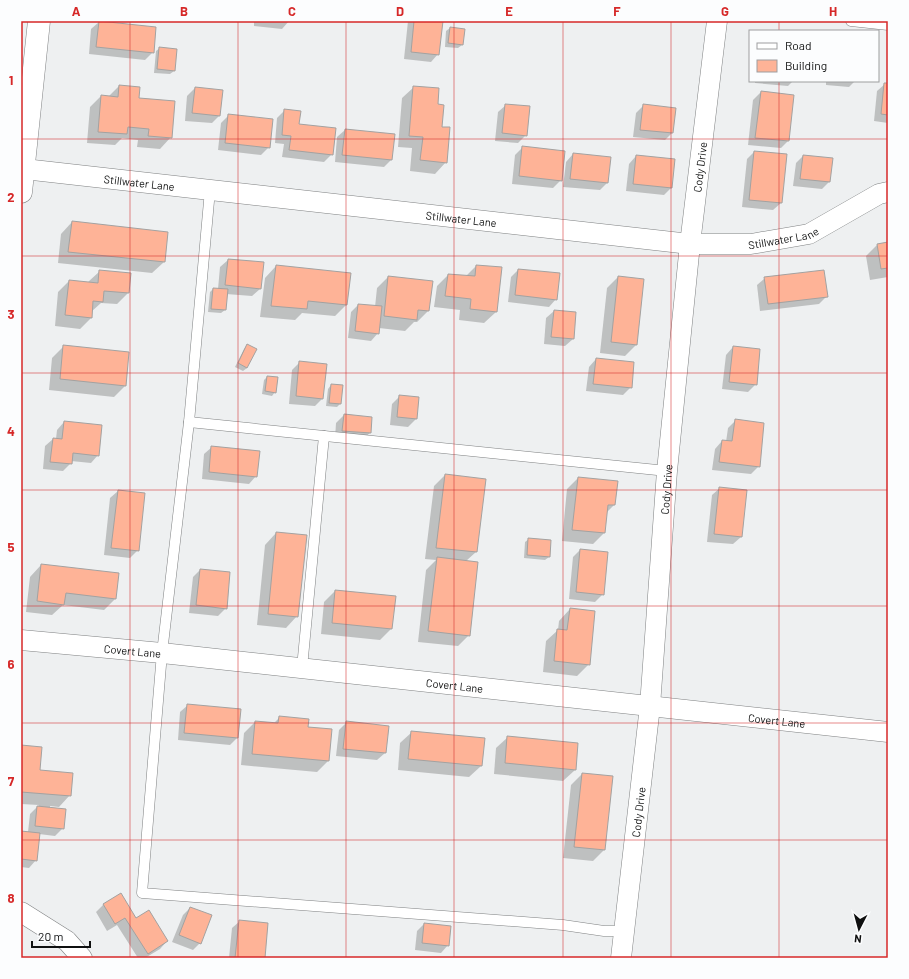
<svg xmlns="http://www.w3.org/2000/svg" width="909" height="979" font-family="Barlow,sans-serif">
<style>
.shadow{fill:#0003}
.building{fill:#feb397;stroke:#a3a2a1}
.lines{fill:none;stroke-linecap:round;stroke-linejoin:round}
.service-casing{stroke:#7f8182;stroke-width:11}
.minor-casing{stroke:#7f8182;stroke-width:21}
.tertiary-casing{stroke:#7f8182;stroke-width:23}
.service{stroke:#fff;stroke-width:10}
.minor{stroke:#fff;stroke-width:20}
.tertiary{stroke:#fff;stroke-width:22}
.grid{fill:none;stroke:#d62828;stroke-width:1;stroke-opacity:0.55}
.labels{text-anchor:middle;dominant-baseline:central;stroke-width:3;stroke-linejoin:round;paint-order:stroke}
.street-label{font-size:11px;fill:#0f1010;stroke:#fcfdfe}
.neatline{fill:none;stroke:#d62828;stroke-width:1.5}
.grid-label{font-size:13px;text-anchor:middle;font-weight:bold;fill:#d62828}
</style>
<rect width="100%" height="100%" fill="#eef0f1"/>
<!-- shadow -->
<g class="shadow">
<path d="M254,21H289L282,29L254,26Z"/>
<path d="M408,21H442L438,54L431,62L404,59Z"/>
<path d="M99,22L153,52L145,60L89,54L91,29Z"/>
<path d="M450,28L462,45L458,48L445,47L446,31Z"/>
<path d="M160,48L176,50L174,71L170,74L154,73L156,51Z"/>
<path d="M755,81H793L788,86L755,83Z"/>
<path d="M826,81H855L849,87L826,85Z"/>
<path d="M885,84H888V123L874,121L877,91Z"/>
<path d="M119,86L138,99L171,137L160,149L137,147L138,140L122,138L115,145L87,143L90,107L101,96L108,97Z"/>
<path d="M414,87L437,105L441,128L446,162L435,174L410,171L412,148L398,147L402,98Z"/>
<path d="M195,88L222,91L219,116L212,123L185,121L187,96Z"/>
<path d="M761,92L788,141L781,148L748,145L753,100Z"/>
<path d="M506,105L526,135L518,143L495,141L498,112Z"/>
<path d="M644,105L672,133L665,140L633,137L636,113Z"/>
<path d="M285,110L298,125L332,154L324,162L282,157L284,144L275,143L277,118Z"/>
<path d="M229,115L269,147L261,155L218,150L221,123Z"/>
<path d="M345,130L394,135L391,160L384,167L335,162L337,137Z"/>
<path d="M522,148L561,180L553,188L512,184L515,155Z"/>
<path d="M754,152L781,203L773,210L742,207L747,159Z"/>
<path d="M573,154L610,158L607,183L600,190L563,187L566,162Z"/>
<path d="M636,156L671,188L664,195L626,191L629,164Z"/>
<path d="M803,156L832,159L829,182L822,189L793,186L796,163Z"/>
<path d="M72,222L164,262L152,273L58,263L61,234Z"/>
<path d="M888,243V277L870,280L866,256L877,245Z"/>
<path d="M228,260L263,263L260,289L252,296L226,294L225,310L221,313L208,312L210,292L213,289H218L220,267Z"/>
<path d="M276,266L350,274L346,305L335,316L302,313L295,320L260,317L265,278Z"/>
<path d="M476,266L496,312L484,323L459,320L460,310L434,307L437,286L448,275L466,276Z"/>
<path d="M518,270L556,299L549,307L508,302L511,277Z"/>
<path d="M100,271L128,293L117,304L101,303L91,312V318L80,329L55,326L58,292L69,281L88,282Z"/>
<path d="M388,277L428,311L417,322H414L405,331L379,328L378,333L371,341L348,338L351,312L358,305L375,307L377,288Z"/>
<path d="M618,277L636,345L625,356L600,353L607,288Z"/>
<path d="M765,278L827,296L819,304L760,311L757,285Z"/>
<path d="M554,311L573,339L565,346L544,344L546,318Z"/>
<path d="M247,345V368L243,371L235,367L244,349Z"/>
<path d="M64,346L125,386L114,397L49,390L52,358Z"/>
<path d="M733,347L756,384L748,392L722,389L726,355Z"/>
<path d="M596,359L631,387L623,395L586,391L589,367Z"/>
<path d="M300,362L322,399L315,406L289,404L292,370Z"/>
<path d="M267,377L275,392L272,396L262,394L264,380Z"/>
<path d="M331,385L340,404L337,407L326,406L328,389Z"/>
<path d="M400,396L418,398L416,419L408,427L390,425L392,404Z"/>
<path d="M344,415L371,418L370,433L362,440L335,438L336,423Z"/>
<path d="M735,421L759,466L751,474L712,470L715,449L722,441L726,442L728,428Z"/>
<path d="M64,422L98,455L91,463L71,461V463L63,471L43,469L45,446L53,439H56L57,430Z"/>
<path d="M212,447L256,476L249,484L202,479L204,454Z"/>
<path d="M445,475L476,552L466,561L469,635L458,646L418,642L426,570L436,560L425,559L434,486Z"/>
<path d="M578,478L617,482L614,505L606,513L604,533L593,544L562,541L567,489Z"/>
<path d="M720,488L741,537L733,544L707,542L712,495Z"/>
<path d="M118,491L138,550L130,558L104,555L110,498Z"/>
<path d="M276,533L297,616L286,628L257,625L265,545Z"/>
<path d="M529,539L549,557L545,560L524,558L525,542Z"/>
<path d="M580,550L603,594L595,602L569,599L573,557Z"/>
<path d="M41,565L115,599L104,610L63,605L52,615L26,612L30,577Z"/>
<path d="M200,570L226,608L218,616L189,613L193,577Z"/>
<path d="M335,591L391,629L380,640L321,634L324,602Z"/>
<path d="M570,609L589,664L577,676L543,672L546,641L558,630L559,621Z"/>
<path d="M188,705L237,738L230,745L178,740L180,712Z"/>
<path d="M280,717L307,727L331,730L328,761L317,772L241,765L244,733L255,722L273,724Z"/>
<path d="M347,722L385,753L377,760L336,756L339,730Z"/>
<path d="M412,732L484,739L481,766L469,777L398,770L400,743Z"/>
<path d="M508,737L575,770L563,781L494,774L496,748Z"/>
<path d="M21,746L39,771L70,795L59,807L50,806V808L63,828L55,836L39,834L36,860L29,868L21,867V832H28L30,814L39,805L21,804Z"/>
<path d="M582,774L604,850L593,861L563,858L571,785Z"/>
<path d="M120,894L136,919L167,941L160,949L145,958H138L117,925L107,931L96,912L103,905Z"/>
<path d="M190,908L200,943L193,950L172,942L183,915Z"/>
<path d="M240,921L264,958H229L232,928Z"/>
<path d="M424,924L448,945L441,953L415,950L417,931Z"/>
</g>
<!-- building -->
<g class="building">
<path d="M99,21L156,27L154,53L96,47Z"/>
<path d="M414,21H443L439,55L411,52Z"/>
<path d="M450,27L465,29L463,45L448,43Z"/>
<path d="M159,47L177,49L175,71L157,69Z"/>
<path d="M884,83H888V115L881,114Z"/>
<path d="M119,85L140,87L139,98L175,101L172,138L148,136L149,129L128,127L127,134L98,132L101,95L118,97Z"/>
<path d="M413,86L439,88L438,104L444,105L442,127H450L447,163L420,160L423,137L409,136Z"/>
<path d="M195,87L223,90L220,116L192,113Z"/>
<path d="M761,91L794,95L789,141L755,138Z"/>
<path d="M505,104L530,106L527,136L502,133Z"/>
<path d="M643,104L676,108L673,133L640,130Z"/>
<path d="M284,109L301,111L299,124L336,128L333,155L289,150L291,136L282,135Z"/>
<path d="M228,114L273,119L270,148L225,143Z"/>
<path d="M345,129L395,134L392,160L342,155Z"/>
<path d="M522,146L565,151L562,181L519,176Z"/>
<path d="M754,151L787,154L782,203L749,200Z"/>
<path d="M573,153L611,157L608,183L570,179Z"/>
<path d="M636,155L675,159L672,188L633,184Z"/>
<path d="M803,155L833,158L830,182L800,179Z"/>
<path d="M72,221L168,232L165,262L68,252Z"/>
<path d="M888,242V268L881,269L877,244Z"/>
<path d="M228,259L264,262L261,289L225,285Z"/>
<path d="M276,265L351,273L347,305L308,301L307,309L271,306Z"/>
<path d="M476,265L502,267L497,312L470,309L471,299L445,296L448,274L475,276Z"/>
<path d="M518,269L560,273L557,300L515,295Z"/>
<path d="M99,270L131,273L129,293L104,291L103,302L93,301L92,318L65,315L69,280L98,283Z"/>
<path d="M824,270L828,297L768,304L764,277Z"/>
<path d="M388,276L433,281L429,311L418,310L417,320L384,316Z"/>
<path d="M618,276L644,279L637,345L611,342Z"/>
<path d="M213,288L228,289L226,310L211,309Z"/>
<path d="M358,304L382,306L379,334L355,331Z"/>
<path d="M554,310L576,312L574,339L551,337Z"/>
<path d="M247,344L257,349L247,368L238,363Z"/>
<path d="M63,345L129,352L126,386L60,379Z"/>
<path d="M733,346L760,349L757,385L729,382Z"/>
<path d="M596,358L634,362L632,388L593,384Z"/>
<path d="M299,361L327,364L323,399L296,396Z"/>
<path d="M267,376L278,377L276,393L265,391Z"/>
<path d="M331,384L343,385L341,404L329,403Z"/>
<path d="M399,395L419,397L417,419L397,417Z"/>
<path d="M344,414L372,417L371,433L342,431Z"/>
<path d="M735,419L764,423L760,467L719,462L722,440L732,441Z"/>
<path d="M64,421L102,425L99,456L73,453L72,464L50,462L53,438L62,439Z"/>
<path d="M211,446L260,451L257,477L209,472Z"/>
<path d="M445,474L486,479L477,552L436,548Z"/>
<path d="M578,477L618,481L615,505H608L605,533L572,530Z"/>
<path d="M719,487L747,490L742,537L714,534Z"/>
<path d="M118,490L145,493L139,551L111,548Z"/>
<path d="M276,532L307,535L298,617L268,614Z"/>
<path d="M528,538L551,540L550,557L527,555Z"/>
<path d="M580,549L608,552L604,595L576,592Z"/>
<path d="M437,557L478,562L470,636L428,631Z"/>
<path d="M41,564L119,573L116,599L66,593L64,605L37,601Z"/>
<path d="M200,569L230,572L227,609L196,605Z"/>
<path d="M335,590L396,596L392,629L332,623Z"/>
<path d="M570,608L595,611L590,665L554,661L557,629L567,630Z"/>
<path d="M187,704L241,709L238,738L184,733Z"/>
<path d="M279,716L309,719L308,727L332,729L329,761L252,754L255,721L278,723Z"/>
<path d="M346,721L389,726L386,753L343,749Z"/>
<path d="M411,731L485,738L482,766L408,759Z"/>
<path d="M507,736L578,743L576,770L505,763Z"/>
<path d="M21,745L42,747L40,770L73,773L71,796L21,792Z"/>
<path d="M582,773L613,776L605,850L574,847Z"/>
<path d="M37,806L66,809L64,829L35,826Z"/>
<path d="M21,831L40,833L37,861L21,859Z"/>
<path d="M121,893L136,918L149,910L168,941L148,954L125,918L115,924L103,904Z"/>
<path d="M190,907L212,915L201,944L179,935Z"/>
<path d="M239,920L268,923L265,958H235Z"/>
<path d="M424,923L451,926L449,946L422,943Z"/>
</g>
<g class="lines">
<!-- service casing -->
<g class="service-casing">
<g id="service">
<path d="M851,21L888,25"/>
<path d="M210,190L189,422L162,653L142,893L563,925L604,931H624"/>
<path d="M189,422L667,471"/>
<path d="M302,668L324,436"/>
</g>
</g>
<!-- minor casing -->
<g class="minor-casing">
<g id="minor">
<path id="s1" d="M24,169L690,244H751L809,234L879,194L888,192"/>
<path id="s2" d="M21,640L162,653L888,732"/>
<path d="M21,912L67,941L82,958"/>
<path id="s3" d="M621,958L650,706L667,471L690,244L717,21"/>
</g>
</g>
<!-- tertiary casing -->
<g class="tertiary-casing">
<path id="tertiary" d="M21,192L39,21"/>
</g>
<!-- service -->
<use href="#service" class="service"/>
<!-- minor -->
<use href="#minor" class="minor"/>
<!-- tertiary -->
<use href="#tertiary" class="tertiary"/>
</g>
<!-- grid -->
<path class="grid" d="M130,21V958M238,21V958M346,21V958M454,21V958M563,21V958M671,21V958M779,21V31M779,81V958M21,139H888M21,256H888M21,373H888M21,490H888M21,606H888M21,723H888M21,840H888"/>
<g class="labels">
<!-- street labels -->
<g class="street-label">
<text stroke="none"><textPath href="#s3" startOffset="795">Cody Drive</textPath></text>
<text stroke="none"><textPath href="#s1" startOffset="116">Stillwater Lane</textPath></text>
<text stroke="none"><textPath href="#s1" startOffset="440">Stillwater Lane</textPath></text>
<text stroke="none"><textPath href="#s1" startOffset="764">Stillwater Lane</textPath></text>
<text stroke="none"><textPath href="#s3" startOffset="471">Cody Drive</textPath></text>
<text stroke="none"><textPath href="#s2" startOffset="112">Covert Lane</textPath></text>
<text stroke="none"><textPath href="#s2" startOffset="436">Covert Lane</textPath></text>
<text stroke="none"><textPath href="#s2" startOffset="760">Covert Lane</textPath></text>
<text stroke="none"><textPath href="#s3" startOffset="147">Cody Drive</textPath></text>
</g>
</g>
<!-- border -->
<rect width="909" height="979" fill="none" stroke="#fcfdfe" stroke-width="44"/>
<!-- legend -->
<rect x="749" y="30" width="130" height="52" fill="#fcfdfe" stroke="#9d9e9f"/>
<rect x="757" y="43" width="20" height="6" fill="#ffffff" stroke="#9d9e9f"/>
<text x="785" y="50" font-size="12" fill="#0f1010">Road</text>
<rect x="757" y="60" width="20" height="12" fill="#feb397" stroke="#9d9e9f"/>
<text x="785" y="70" font-size="12" fill="#0f1010">Building</text>
<!-- north arrow -->
<g transform="translate(859 929) rotate(186)" stroke="#fcfdfe" stroke-width="3" paint-order="stroke">
<path d="M0-3L7 15L0 10L-7 15Z" fill="#0f1010"/>
<text y="-6" font-size="11" font-weight="bold" text-anchor="middle" fill="#0f1010">N</text>
</g>
<!-- scale -->
<path d="M32 941v6h58v-6" fill="none" stroke="#0f1010" stroke-width="2"/>
<text x="38" y="941" font-size="12" fill="#0f1010" stroke="#fcfdfe" stroke-width="3" paint-order="stroke">20 m</text>
<rect x="22" y="22" width="865" height="935" class="neatline"/>
<g class="grid-label">
<text x="76" y="16">A</text>
<text x="184" y="16">B</text>
<text x="292" y="16">C</text>
<text x="400" y="16">D</text>
<text x="509" y="16">E</text>
<text x="617" y="16">F</text>
<text x="725" y="16">G</text>
<text x="833" y="16">H</text>
<text x="11" y="85">1</text>
<text x="11" y="202">2</text>
<text x="11" y="319">3</text>
<text x="11" y="436">4</text>
<text x="11" y="552">5</text>
<text x="11" y="669">6</text>
<text x="11" y="786">7</text>
<text x="11" y="903">8</text>
</g>
</svg>
